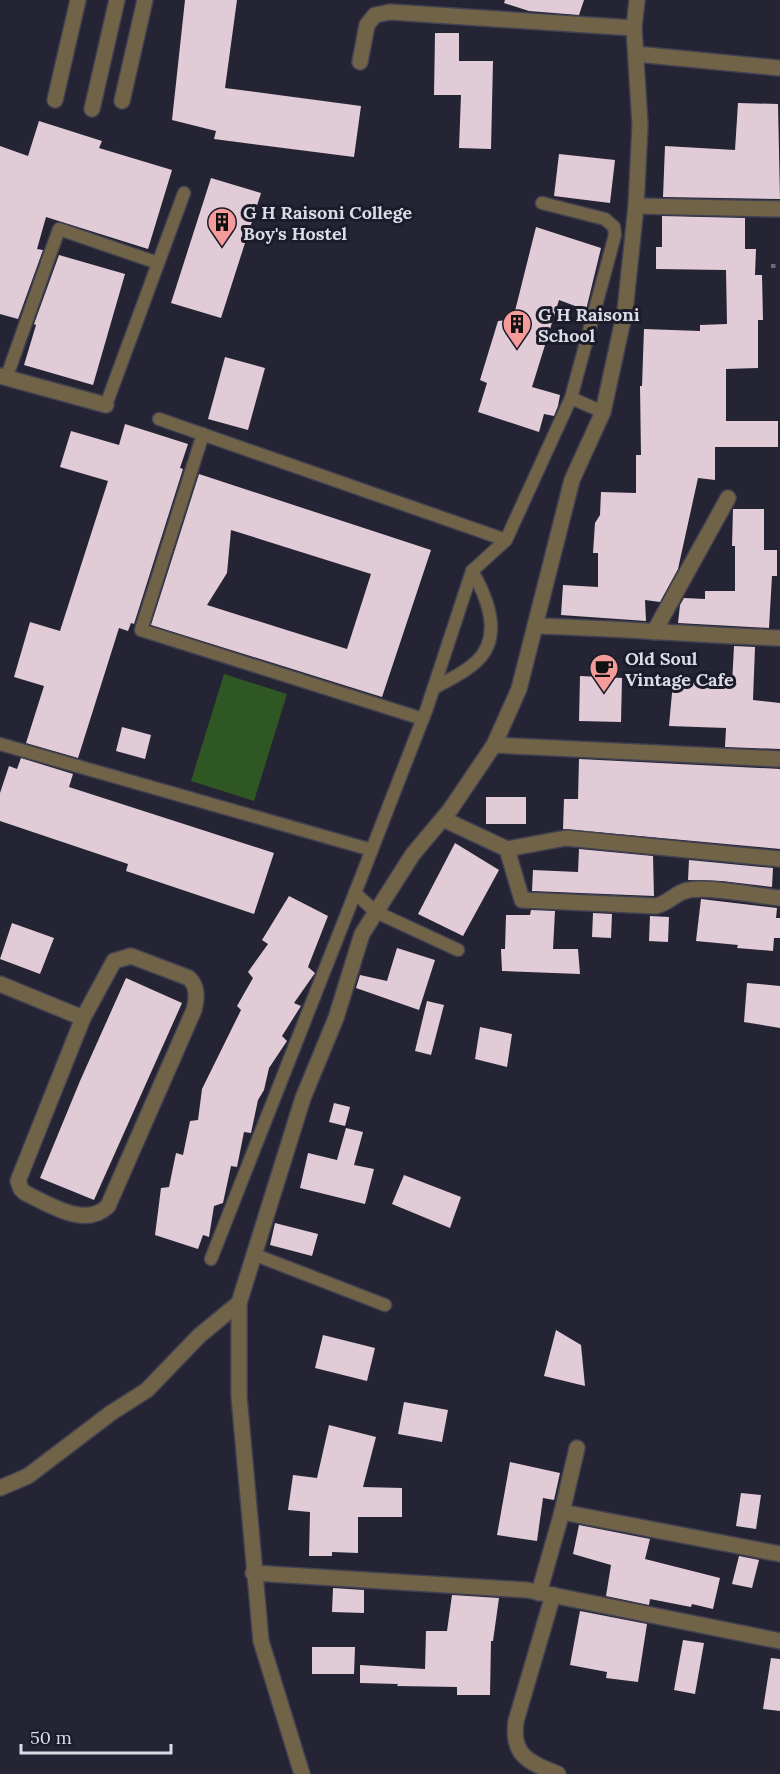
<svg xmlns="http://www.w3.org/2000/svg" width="780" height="1774" font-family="Lora,serif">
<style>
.green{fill:#2e5724}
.building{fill:#e1cbd6;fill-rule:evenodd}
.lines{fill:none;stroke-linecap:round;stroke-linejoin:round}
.lane-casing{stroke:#424151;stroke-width:15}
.street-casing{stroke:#424151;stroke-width:18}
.path{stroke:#6a6978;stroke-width:4;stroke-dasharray:4.5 4.5;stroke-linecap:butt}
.lane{stroke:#716348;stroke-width:12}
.street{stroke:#716348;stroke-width:15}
.labels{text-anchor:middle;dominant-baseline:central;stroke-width:6;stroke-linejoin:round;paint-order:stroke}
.poi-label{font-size:18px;font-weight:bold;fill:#dcdce7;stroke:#1b1b2a;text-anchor:start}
</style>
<rect width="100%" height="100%" fill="#252434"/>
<!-- green -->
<path class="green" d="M224,674L287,694L254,801L191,781Z"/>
<!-- building -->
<g class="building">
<path d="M185,0H237L225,88L361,106L354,157L214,139L216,131L172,120Z"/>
<path d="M505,0H584L579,15L529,11L504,3Z"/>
<path d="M435,33H459V61H493L491,149L459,148L461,95H434Z"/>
<path d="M738,103L778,104L780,199L663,197L665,146L735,150Z"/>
<path d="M39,121L102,141L99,148L172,170L148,249L46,217L37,249L43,250L18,319L0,314V146L28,156Z"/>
<path d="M559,154L615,160L610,203L554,196Z"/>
<path d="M211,178L261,193L221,318L171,303Z"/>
<path d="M662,216L745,218V249H756L755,275H762L763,320H758V368L726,369V421H778V447H715V480L698,478L678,569L660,602L645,600L646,621L561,615L563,585L598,587V553H593L595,523L600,515L601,492L636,493V455H641L640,386H642L644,329L700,331V325L727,324L726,270L656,269V247H662Z"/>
<path d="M536,227L601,248L586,310L559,300L532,387L560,395L558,406L554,416L544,414L539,432L478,412L487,383L480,380L498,321L513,319Z"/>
<path d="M59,255L125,274L93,385L24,365L36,325L34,324Z"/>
<path d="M225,357L265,368L248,430L208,419Z"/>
<path d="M125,424L188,444L180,468L183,469L134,624L131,623L128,631L119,628L78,758L26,743L44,686L14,677L30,622L60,631L108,481L60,467L71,431L119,445Z"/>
<path d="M199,474L431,550L382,697L151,625ZM231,530L371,574L347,649L207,605L227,573Z"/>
<path d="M733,509H764V550H777V576H772L769,628L678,623L680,605L684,598L705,599V591H735V546H732Z"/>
<path d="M734,646L755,647L753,700L780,703V749L725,747L726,728L669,726L673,682L732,684Z"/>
<path d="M580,676L622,678L621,722L579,721Z"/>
<path d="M122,727L151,735L145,759L116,751Z"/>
<path d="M21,758L73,774L69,787L274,853L254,914L126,871L128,864L0,821V793L9,766L17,769Z"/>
<path d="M579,759L780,769V849L563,829L564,799H578Z"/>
<rect x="486" y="797" width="40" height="27"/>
<path d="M455,843L499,870L463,936L418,914Z"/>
<path d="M579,849L653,856L654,896L532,891L533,870L578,872Z"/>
<path d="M689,860L773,868L772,887L722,881L688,880Z"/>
<path d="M289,896L328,916L308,967L315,973L294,1003L301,1006L282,1036L287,1041L269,1068L264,1090L258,1100L251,1133L244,1132L237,1167L231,1166L223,1203L214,1206L209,1237L203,1235L198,1249L155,1235L161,1188L169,1187L176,1153L183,1155L190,1121L198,1120L202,1089L241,1010L237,1006L253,978L248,972L268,944L262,940Z"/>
<path d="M701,899L777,908L776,918H780V938H774L773,951L737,948L738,945L696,941Z"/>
<path d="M531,910L555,911L553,949H578L580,974L502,971L501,949H505L506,915H530Z"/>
<path d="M593,913L612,914L611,938L592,937Z"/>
<path d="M650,916L669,917L668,942L649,941Z"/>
<path d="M12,923L54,938L40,974L0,959Z"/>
<path d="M397,948L435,960L419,1010L356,988L360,975L387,981Z"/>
<path d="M126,978L182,1003L94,1200L40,1178L80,1081Z"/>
<path d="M747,983L780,986V1028L744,1022Z"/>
<path d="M427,1001L444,1005L431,1055L415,1051Z"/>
<path d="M480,1027L512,1034L507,1067L475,1059Z"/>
<path d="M334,1103L350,1107L345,1126L329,1122Z"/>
<path d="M346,1128L363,1132L354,1165L374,1169L365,1204L300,1188L308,1153L337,1160Z"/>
<path d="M404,1175L461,1197L450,1228L392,1204Z"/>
<path d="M275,1223L318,1234L312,1256L270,1245Z"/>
<path d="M556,1330L581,1345L585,1386L544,1376Z"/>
<path d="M323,1335L375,1348L367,1381L315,1368Z"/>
<path d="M404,1402L448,1410L442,1442L398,1434Z"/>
<path d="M329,1425L376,1437L363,1487L402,1488V1517H358V1553L332,1552V1556H309L310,1512L288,1510L293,1475L317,1478Z"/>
<path d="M510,1462L560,1473L554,1500L543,1498L537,1541L497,1535Z"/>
<path d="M741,1493L761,1495L756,1529L736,1526Z"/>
<path d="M579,1525L650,1539L645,1559L720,1578L713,1609L692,1604L691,1607L650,1599L649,1605L606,1596L611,1565L573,1554Z"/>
<path d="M739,1556L759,1560L752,1588L732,1584Z"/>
<path d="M333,1588L364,1590V1613L332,1612Z"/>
<path d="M452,1595L499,1598L493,1641H491L490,1695H457V1687L397,1686L398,1684L360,1683V1665L425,1669L426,1631H447Z"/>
<path d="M580,1611L647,1624L638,1682L606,1678L607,1672L570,1665Z"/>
<path d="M683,1640L704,1643L695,1694L674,1690Z"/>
<path d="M312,1647H355L354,1674H312Z"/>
<path d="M771,1658L780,1659V1711L763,1709Z"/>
</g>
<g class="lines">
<!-- lane casing -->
<g class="lane-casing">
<g id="lane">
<path d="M542,203L605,219L614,227L615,235L571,398"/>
<path d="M7,376L59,229L158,263"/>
<path d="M106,405L184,193"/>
<path d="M159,419L506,540L571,398L603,412"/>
<path d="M203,434L141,630L423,719"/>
<path d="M434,688C448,680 465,673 477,661C503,636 487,597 472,571"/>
<path d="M0,744L372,850"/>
<path d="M458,950L376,912L355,893L427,708L472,571L506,540"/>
<path d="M253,1254L385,1305"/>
<path d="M211,1259L355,893"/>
</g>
</g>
<!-- street casing -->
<g class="street-casing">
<g id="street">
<path d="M636,54L780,68"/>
<path d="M360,62L367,25L375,15L390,12L634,28"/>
<path d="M55,100L78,0"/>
<path d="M122,101L145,0"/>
<path d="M92,109L117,0"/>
<path d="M636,206L780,209"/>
<path d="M0,376L106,405"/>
<path d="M535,626C617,628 698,635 780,638"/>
<path d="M654,632L728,498"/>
<path d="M494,745L780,759"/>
<path d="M443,819L507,849L566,838L780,859"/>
<path d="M507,849L522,900L656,906C670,903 675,892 689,890C710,886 757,896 780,898"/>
<path d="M0,984L83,1018L18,1181L21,1189L25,1193C49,1204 85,1229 108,1206L194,1010C197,998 198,987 189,978L131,956L114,961L83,1018"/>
<path d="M0,1488L28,1476L111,1413L147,1390L199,1336L239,1303"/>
<path d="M562,1512L577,1448"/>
<path d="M253,1573L527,1590L780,1641"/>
<path d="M539,1593L562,1512L780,1554"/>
<path d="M553,1595L516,1721C511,1756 529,1762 558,1774"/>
<path d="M302,1774L261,1641L239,1396V1303L303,1098L336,1018L362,934L413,854L450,810L494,745L519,689L572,480L603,412L625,311L636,206L640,125L634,28L637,0"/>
</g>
</g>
<!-- path -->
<path class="path" d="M771,266H780"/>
<!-- lane -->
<use href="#lane" class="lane"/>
<!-- street -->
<use href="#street" class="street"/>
</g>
<!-- icons -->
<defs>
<g id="building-pin" transform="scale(1.5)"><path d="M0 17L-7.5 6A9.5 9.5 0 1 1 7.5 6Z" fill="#f59b99" stroke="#1b1b2a"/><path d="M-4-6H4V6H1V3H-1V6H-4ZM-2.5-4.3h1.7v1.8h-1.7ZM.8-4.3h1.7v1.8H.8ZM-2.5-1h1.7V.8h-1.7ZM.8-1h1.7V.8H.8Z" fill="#111"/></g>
<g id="cafe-pin" transform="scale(1.5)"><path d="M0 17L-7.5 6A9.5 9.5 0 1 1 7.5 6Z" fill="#f59b99" stroke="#1b1b2a"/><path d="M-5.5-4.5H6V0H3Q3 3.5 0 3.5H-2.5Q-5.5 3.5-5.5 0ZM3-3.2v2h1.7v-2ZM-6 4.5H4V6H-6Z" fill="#111"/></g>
</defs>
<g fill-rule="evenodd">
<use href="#building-pin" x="222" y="222"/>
<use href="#building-pin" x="517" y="324"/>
<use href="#cafe-pin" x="604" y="668"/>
</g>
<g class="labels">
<!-- poi labels -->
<g class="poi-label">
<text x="243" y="212">G H Raisoni College<tspan x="243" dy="21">Boy's Hostel</tspan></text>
<text x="538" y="314">G H Raisoni<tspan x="538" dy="21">School</tspan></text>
<text x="625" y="658">Old Soul<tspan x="625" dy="21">Vintage Cafe</tspan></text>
</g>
</g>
<!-- scale -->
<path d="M21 1744v9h150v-9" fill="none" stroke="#dcdce7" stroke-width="3"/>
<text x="30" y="1744" font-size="18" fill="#dcdce7" stroke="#1b1b2a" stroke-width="4.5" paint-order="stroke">50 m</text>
</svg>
